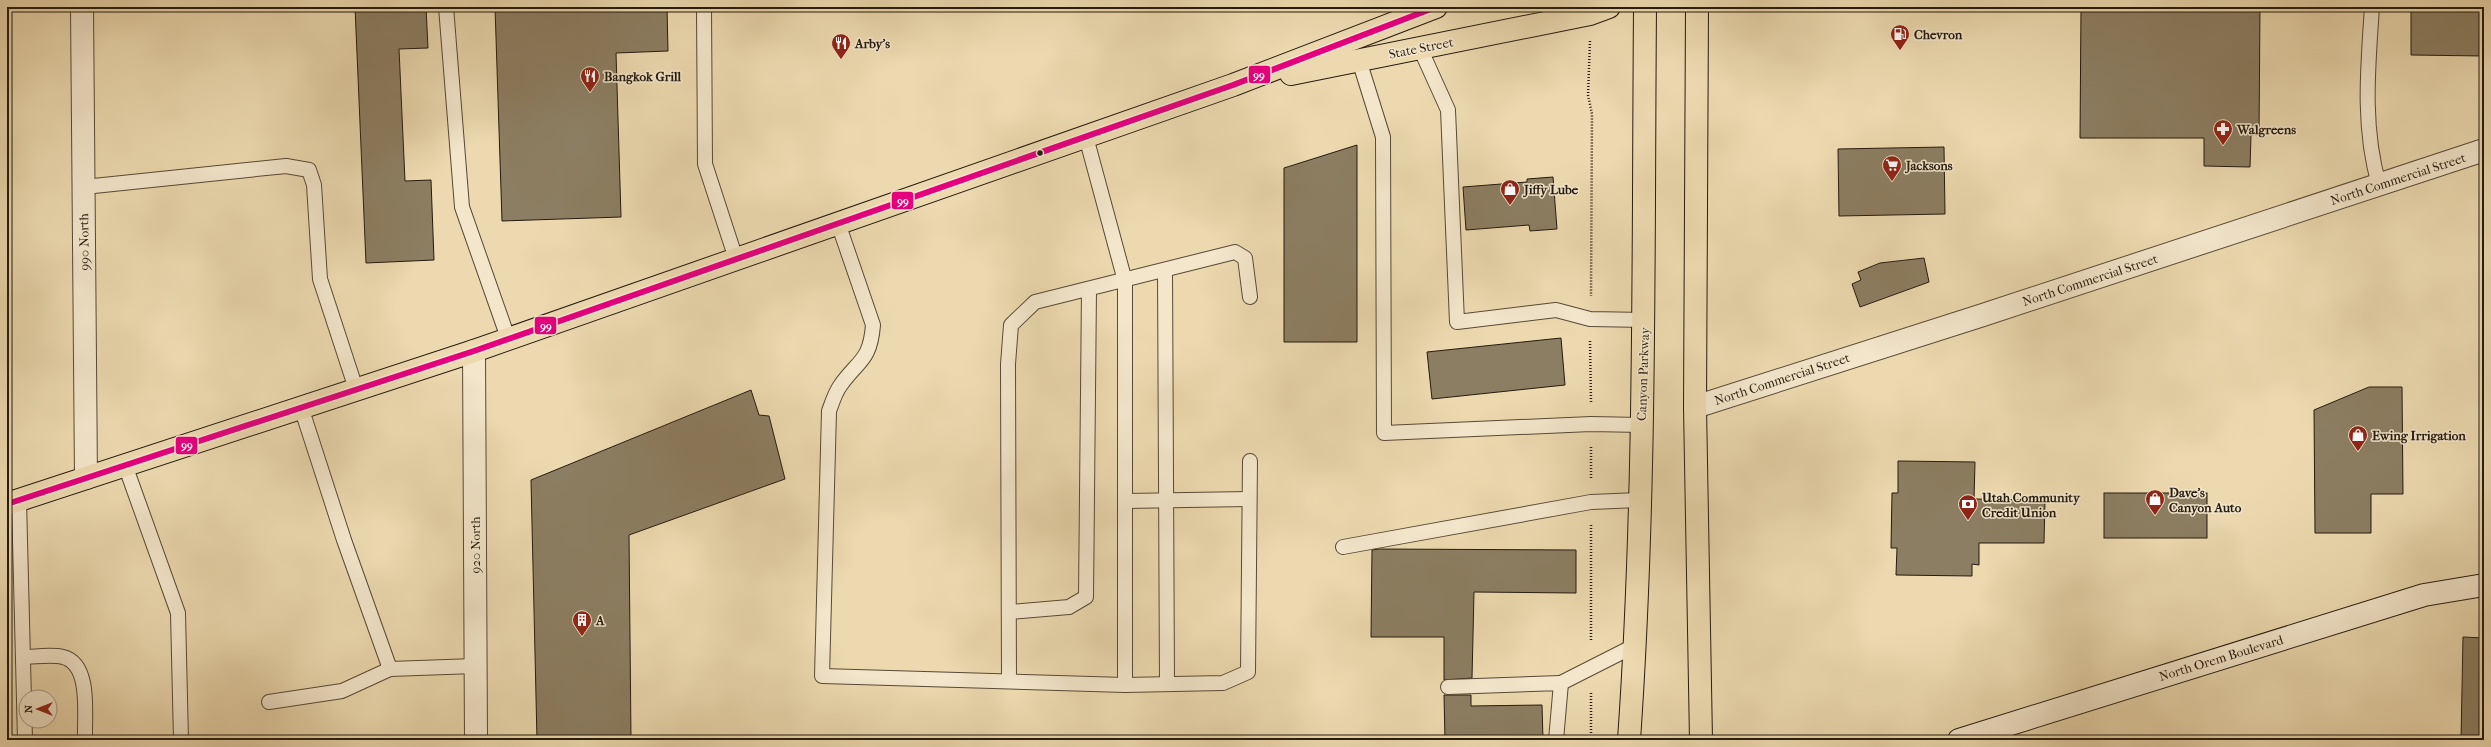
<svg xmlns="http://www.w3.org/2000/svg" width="2491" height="747" font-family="'IM FELL French Canon',serif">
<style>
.building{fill:#8c7e62;stroke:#251b0e}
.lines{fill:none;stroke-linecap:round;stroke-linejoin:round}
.lane-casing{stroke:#574a36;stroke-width:16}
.street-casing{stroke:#574a36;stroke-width:24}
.secondary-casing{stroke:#251b0e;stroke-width:24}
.primary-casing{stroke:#251b0e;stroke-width:24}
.highway-casing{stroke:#251b0e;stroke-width:24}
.path{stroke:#251b0e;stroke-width:2.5;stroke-dasharray:1 2;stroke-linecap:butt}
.lane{stroke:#f3e6cb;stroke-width:14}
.street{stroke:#f3e6cb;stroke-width:22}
.secondary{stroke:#f3e6cb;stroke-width:22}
.primary{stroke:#ecd9af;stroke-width:22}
.highway{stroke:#ecd9af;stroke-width:22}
.bus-1-casing{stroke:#f3e6cb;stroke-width:9}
.bus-1{stroke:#e5007d;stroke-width:6}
.bus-dot{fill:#251b0e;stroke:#f3e6cb;stroke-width:1.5}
.labels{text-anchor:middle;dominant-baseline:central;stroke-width:3;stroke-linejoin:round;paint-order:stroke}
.poi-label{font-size:13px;font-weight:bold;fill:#251b0e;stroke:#f3e6cb;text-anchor:start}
.street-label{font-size:13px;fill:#251b0e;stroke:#f3e6cb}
.line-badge{stroke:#f3e6cb;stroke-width:1.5}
.badge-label{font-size:11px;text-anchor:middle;font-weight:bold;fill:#fff}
</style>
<rect width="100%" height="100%" fill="#ecd9af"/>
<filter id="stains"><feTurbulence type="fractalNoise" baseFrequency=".005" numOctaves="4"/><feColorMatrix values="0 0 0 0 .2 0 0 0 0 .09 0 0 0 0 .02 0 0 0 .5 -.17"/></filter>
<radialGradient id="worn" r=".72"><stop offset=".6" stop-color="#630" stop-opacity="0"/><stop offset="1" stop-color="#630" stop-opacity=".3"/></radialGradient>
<!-- building -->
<g class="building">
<path d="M355,7H426L428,48L399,49L405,181L431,180L434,260L366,263Z"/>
<path d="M495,7H667L668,51L616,53L621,217L502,221Z"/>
<path d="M2081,7H2260L2259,135H2251L2250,167L2204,166V138H2080Z"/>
<path d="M2411,7H2484V56L2411,55Z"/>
<path d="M1357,145V342H1284V168Z"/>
<path d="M1944,147L1945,214L1839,216L1838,149Z"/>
<path d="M1553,177L1557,229L1530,231L1529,225L1466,230L1463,187L1527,182V179Z"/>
<path d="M1924,258L1929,282L1860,307L1852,284L1861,280L1858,272L1880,263Z"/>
<path d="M1561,338L1565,385L1432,399L1427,352Z"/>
<path d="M2369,387H2402L2403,494H2371V533H2315L2314,410Z"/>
<path d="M751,390L759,415L769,416L785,479L629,535L631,740H537L531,480Z"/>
<path d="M1898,461L1975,462L1974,499L2045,500L2044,543H1979V565L1972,564V576L1896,575L1897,548H1891L1892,493H1898Z"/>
<rect x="2104" y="493" width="103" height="45"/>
<path d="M1379,549L1576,550V593L1474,592L1472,678L1444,680V637H1371L1372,550Z"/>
<path d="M2463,637L2484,638V740H2461Z"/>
<path d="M1444,695H1471V706L1542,705L1543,740H1445Z"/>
</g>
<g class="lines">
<!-- lane casing -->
<g class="lane-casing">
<g id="lane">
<path d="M446,7L462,207L508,338"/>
<path d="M704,7L705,164L736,259"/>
<path d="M2372,7C2368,67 2362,126 2379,185"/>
<path d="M1420,48L1448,110L1457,322L1556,310L1590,319L1645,320"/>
<path d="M1359,60L1383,137L1384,433L1591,424L1641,425"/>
<path d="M84,187L286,166L309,170L314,185L320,279L356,389"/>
<path d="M838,223L873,325C870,362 858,360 840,386C835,393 832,403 829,411L822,676L1125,685V281L1086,137"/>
<path d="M1165,270L1167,684"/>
<path d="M301,407L344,540L390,669L475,666"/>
<path d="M125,465L178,613L181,740"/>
<path d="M19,500L25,740"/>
<path d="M1125,501L1249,499"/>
<path d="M1343,547L1591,502L1639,500"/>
<path d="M1009,612L1069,607L1086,597L1089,289"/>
<path d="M23,657C35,657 51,654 63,657C92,664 84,717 85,740"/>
<path d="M1009,681L1008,364L1011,325L1035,302L1235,252L1245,258L1250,297"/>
<path d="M1561,683L1636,645"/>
<path d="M1125,685L1223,683L1248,672L1250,461"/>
<path d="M1448,687L1561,683L1556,740"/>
<path d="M269,702L342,691L390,669"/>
</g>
</g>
<!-- street casing -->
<g class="street-casing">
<g id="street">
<path d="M82,7L86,478"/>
<path d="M474,351L476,740"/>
<path d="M1695,407L1983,315L2484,150"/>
</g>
</g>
<!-- secondary casing -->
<g class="secondary-casing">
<path id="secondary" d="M1959,740L2424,595L2484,585"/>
</g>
<!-- primary casing -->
<g class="primary-casing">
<g id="primary">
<path d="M1291,74L1590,14L1609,7"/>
<path d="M7,504L474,351L1233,85L1436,7"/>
</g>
</g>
<!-- highway casing -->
<g class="highway-casing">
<g id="highway">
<path d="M1697,7L1695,407L1701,740"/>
<path d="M1629,740C1646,496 1643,251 1645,7"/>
</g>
</g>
<!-- path -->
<g class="path">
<path d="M1590,41L1588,95L1592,114L1591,296"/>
<path d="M1590,341L1591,402"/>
<path d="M1591,447V480"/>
<path d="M1591,525V642"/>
<path d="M1591,693V740"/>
</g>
<!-- lane -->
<use href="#lane" class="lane"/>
<!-- street -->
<use href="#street" class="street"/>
<!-- secondary -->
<use href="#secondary" class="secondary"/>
<!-- primary -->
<use href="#primary" class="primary"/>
<!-- highway -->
<use href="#highway" class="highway"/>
<!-- bus-1 casing -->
<g class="bus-1-casing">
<path id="bus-1" d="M7,504L474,351L1233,85L1436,7"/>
</g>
<!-- bus-1 -->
<use href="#bus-1" class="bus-1"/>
</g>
<!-- icons -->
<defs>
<g id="fuel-pin" transform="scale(1)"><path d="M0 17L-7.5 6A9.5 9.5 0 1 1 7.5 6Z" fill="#8f2418" stroke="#f3e6cb"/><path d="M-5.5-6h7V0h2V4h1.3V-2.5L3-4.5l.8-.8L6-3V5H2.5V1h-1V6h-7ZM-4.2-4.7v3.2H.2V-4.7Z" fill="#fff"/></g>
<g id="restaurant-pin" transform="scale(1)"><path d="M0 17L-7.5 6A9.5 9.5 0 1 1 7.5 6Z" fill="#8f2418" stroke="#f3e6cb"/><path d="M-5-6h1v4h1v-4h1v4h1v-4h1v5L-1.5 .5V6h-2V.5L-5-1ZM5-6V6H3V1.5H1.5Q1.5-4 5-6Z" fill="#fff"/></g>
<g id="pharmacy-pin" transform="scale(1)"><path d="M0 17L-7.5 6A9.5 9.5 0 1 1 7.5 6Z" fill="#8f2418" stroke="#f3e6cb"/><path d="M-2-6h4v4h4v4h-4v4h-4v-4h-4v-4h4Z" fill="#fff"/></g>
<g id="supermarket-pin" transform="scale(1)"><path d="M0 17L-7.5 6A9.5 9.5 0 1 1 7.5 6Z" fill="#8f2418" stroke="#f3e6cb"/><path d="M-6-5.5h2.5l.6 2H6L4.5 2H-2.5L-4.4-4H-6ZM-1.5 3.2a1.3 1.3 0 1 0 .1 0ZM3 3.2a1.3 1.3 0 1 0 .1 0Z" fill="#fff"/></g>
<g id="shop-pin" transform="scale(1)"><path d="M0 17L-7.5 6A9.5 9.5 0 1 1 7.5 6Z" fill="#8f2418" stroke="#f3e6cb"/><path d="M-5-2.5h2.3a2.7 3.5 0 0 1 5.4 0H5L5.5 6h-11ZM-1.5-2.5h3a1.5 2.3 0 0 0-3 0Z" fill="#fff"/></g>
<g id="bank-pin" transform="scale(1)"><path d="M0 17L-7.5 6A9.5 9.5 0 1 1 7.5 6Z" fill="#8f2418" stroke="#f3e6cb"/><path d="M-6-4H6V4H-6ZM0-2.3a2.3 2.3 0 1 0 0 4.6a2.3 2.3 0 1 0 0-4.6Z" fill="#fff"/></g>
<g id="building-pin" transform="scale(1)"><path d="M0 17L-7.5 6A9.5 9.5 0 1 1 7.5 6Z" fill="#8f2418" stroke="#f3e6cb"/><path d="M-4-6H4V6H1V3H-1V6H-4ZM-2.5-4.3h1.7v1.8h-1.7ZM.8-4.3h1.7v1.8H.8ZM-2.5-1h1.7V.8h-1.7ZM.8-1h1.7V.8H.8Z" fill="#fff"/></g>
</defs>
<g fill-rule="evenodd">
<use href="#fuel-pin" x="1900" y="34"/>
<use href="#restaurant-pin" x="841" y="43"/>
<use href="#restaurant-pin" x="590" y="76"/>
<use href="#pharmacy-pin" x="2223" y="129"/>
<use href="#supermarket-pin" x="1892" y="165"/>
<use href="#shop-pin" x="1510" y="189"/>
<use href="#shop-pin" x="2358" y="435"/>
<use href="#shop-pin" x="2155" y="499"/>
<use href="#bank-pin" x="1968" y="504"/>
<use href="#building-pin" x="582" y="620"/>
</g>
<!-- markers -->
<circle class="bus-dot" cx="1040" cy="153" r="3.5"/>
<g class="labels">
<!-- poi labels -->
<g class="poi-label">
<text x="1914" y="34">Chevron</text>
<text x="855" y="43">Arby's</text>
<text x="604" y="76">Bangkok Grill</text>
<text x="2237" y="129">Walgreens</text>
<text x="1906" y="165">Jacksons</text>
<text x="1524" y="189">Jiffy Lube</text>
<text x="2372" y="435">Ewing Irrigation</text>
<text x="2169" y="492">Dave's<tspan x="2169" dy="15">Canyon Auto</tspan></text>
<text x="1982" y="497">Utah Community<tspan x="1982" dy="15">Credit Union</tspan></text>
<text x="596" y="620">A</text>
</g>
<!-- street labels -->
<g class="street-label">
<text transform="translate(1421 48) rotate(-11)">State Street</text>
<text transform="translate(2398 179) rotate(-18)">North Commercial Street</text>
<text transform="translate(84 242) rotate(-91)">990 North</text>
<text transform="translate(2090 280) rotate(-18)">North Commercial Street</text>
<text transform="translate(1643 374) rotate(-88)">Canyon Parkway</text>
<text transform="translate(1782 379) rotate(-18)">North Commercial Street</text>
<text transform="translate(475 545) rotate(-90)">920 North</text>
<text transform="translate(2221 658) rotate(-17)">North Orem Boulevard</text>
</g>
</g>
<g class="line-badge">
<rect x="1248" y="65" width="23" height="19" rx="4" fill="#e5007d"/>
<rect x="891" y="191" width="23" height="19" rx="4" fill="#e5007d"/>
<rect x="534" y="316" width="23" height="19" rx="4" fill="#e5007d"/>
<rect x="175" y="436" width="23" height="19" rx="4" fill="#e5007d"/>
</g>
<g class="badge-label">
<text x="1259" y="79">99</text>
<text x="903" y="205">99</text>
<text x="546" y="330">99</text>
<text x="187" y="449">99</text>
</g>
<!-- margin -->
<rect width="2491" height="747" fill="none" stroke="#ecd9af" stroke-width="24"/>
<rect x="8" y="8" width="2475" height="731" fill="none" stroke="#251b0e" stroke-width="2"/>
<rect x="12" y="12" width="2467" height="723" fill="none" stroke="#251b0e"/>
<!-- north arrow -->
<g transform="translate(38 709) rotate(270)"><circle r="19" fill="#f3e6cb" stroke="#a1957f"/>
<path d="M0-3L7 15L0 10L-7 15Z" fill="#8f2418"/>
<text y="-6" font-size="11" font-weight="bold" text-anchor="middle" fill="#251b0e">N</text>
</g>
<rect width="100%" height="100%" filter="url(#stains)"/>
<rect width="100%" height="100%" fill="url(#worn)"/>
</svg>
